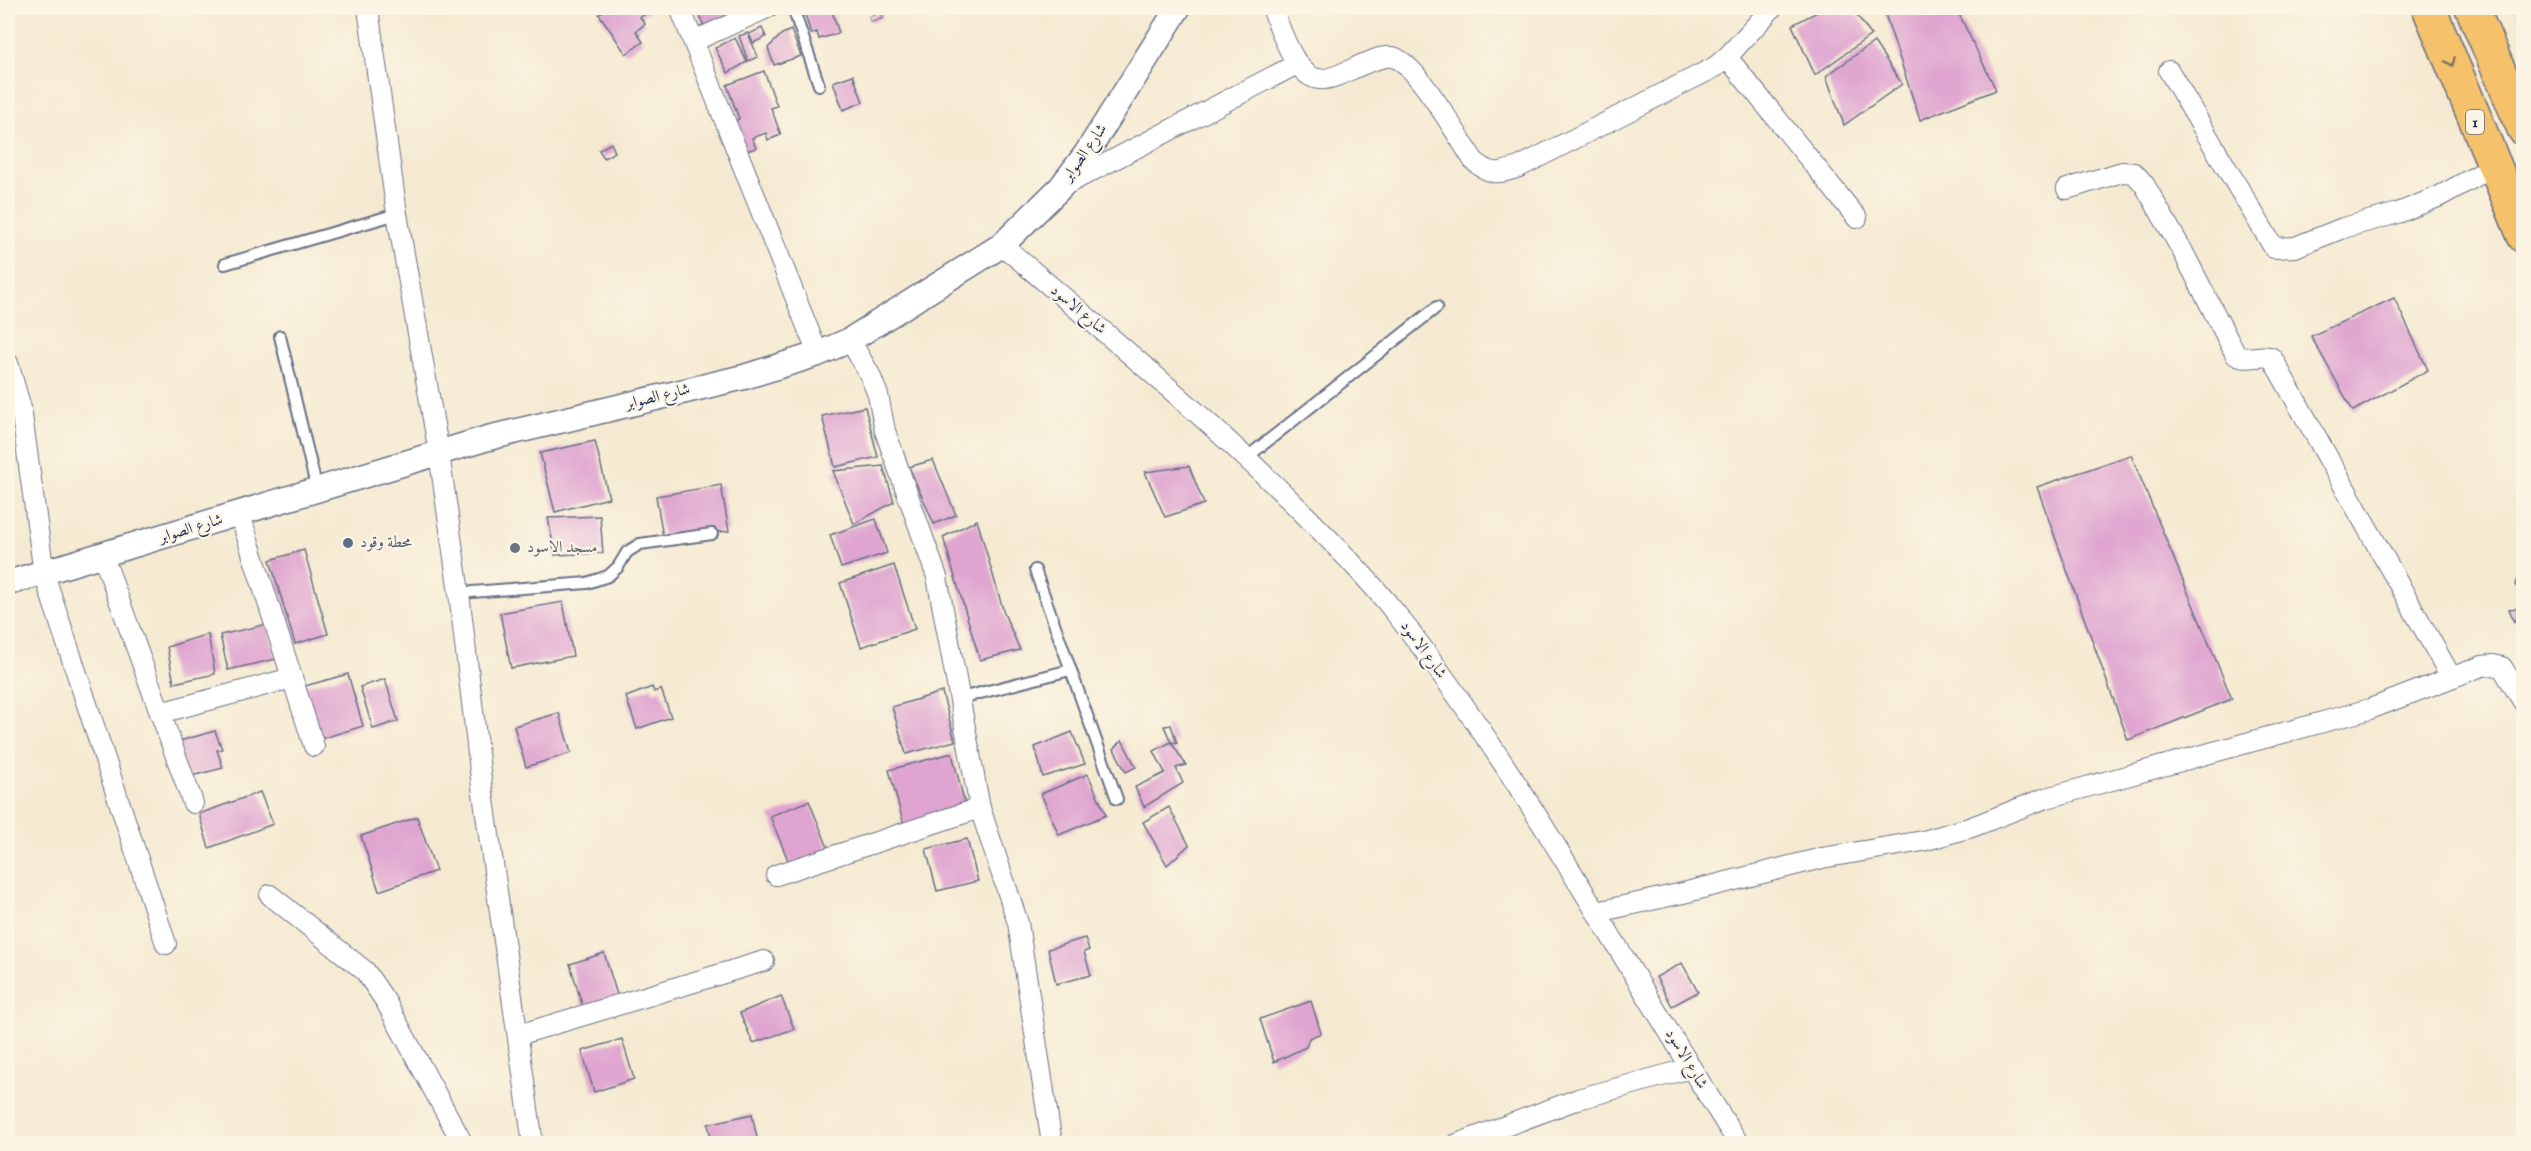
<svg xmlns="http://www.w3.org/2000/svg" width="2531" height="1151" font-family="'IM FELL English',Amiri,serif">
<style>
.building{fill:#dfa4d0}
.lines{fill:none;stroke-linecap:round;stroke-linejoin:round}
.service-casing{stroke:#677086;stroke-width:14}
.minor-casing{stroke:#677086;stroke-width:22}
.tertiary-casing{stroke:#677086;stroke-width:27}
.trunk-casing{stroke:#677086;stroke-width:36}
.service{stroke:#fff;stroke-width:10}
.minor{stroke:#fff;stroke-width:20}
.tertiary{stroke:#fff;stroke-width:24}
.trunk{stroke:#f5c16b;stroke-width:33}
.oneway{stroke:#7d7164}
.service-dot{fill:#5c6f8a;stroke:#fcf5e5;stroke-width:2}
.worship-dot{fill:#6b7280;stroke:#fcf5e5;stroke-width:2}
.labels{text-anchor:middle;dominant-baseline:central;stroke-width:4.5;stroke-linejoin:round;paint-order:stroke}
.shield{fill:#fcf5e5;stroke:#5e6a86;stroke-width:1.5}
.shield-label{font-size:15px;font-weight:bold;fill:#1b2f5e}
.street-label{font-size:16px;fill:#1b2f5e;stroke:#fcf5e5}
.service-label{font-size:16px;fill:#4e5e75;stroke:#fcf5e5;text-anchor:start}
.worship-label{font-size:16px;fill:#5b616d;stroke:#fcf5e5;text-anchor:start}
</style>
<rect width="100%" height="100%" fill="#fcf5e5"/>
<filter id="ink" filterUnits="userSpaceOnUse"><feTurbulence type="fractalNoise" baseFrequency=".0167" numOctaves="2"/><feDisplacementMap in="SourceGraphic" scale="12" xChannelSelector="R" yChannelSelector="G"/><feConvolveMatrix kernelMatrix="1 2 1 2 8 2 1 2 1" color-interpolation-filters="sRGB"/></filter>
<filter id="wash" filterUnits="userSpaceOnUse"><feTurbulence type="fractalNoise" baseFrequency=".008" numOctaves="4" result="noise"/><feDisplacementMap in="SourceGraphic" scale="24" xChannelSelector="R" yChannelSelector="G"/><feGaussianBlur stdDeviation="1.35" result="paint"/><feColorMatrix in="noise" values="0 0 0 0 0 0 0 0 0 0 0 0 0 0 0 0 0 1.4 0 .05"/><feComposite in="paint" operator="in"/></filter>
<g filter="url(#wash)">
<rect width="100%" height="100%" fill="#f5ead1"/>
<g id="blocks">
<!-- building -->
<g class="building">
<path d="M608,8H655L640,17L645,24L636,31L643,42L626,54L599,14Z"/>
<path d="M696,8H727L730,14L704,26Z"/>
<path d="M731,8H745L734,13Z"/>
<path d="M803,8H831L839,33L819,39L817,32L811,34Z"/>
<path d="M1825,8H1852L1871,35L1815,75L1792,25Z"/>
<path d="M1883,8H1956L1996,90L1920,120Z"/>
<path d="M2515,8H2523V30Z"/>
<path d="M881,11L883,18L871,22L869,17Z"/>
<path d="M762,28L766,37L753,43L749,34Z"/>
<path d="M791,30L801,56L774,65L768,48L782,34Z"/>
<path d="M748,33L758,57L748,61L739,36Z"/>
<path d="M735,38L747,62L728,73L715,48Z"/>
<path d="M1874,42L1902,84L1844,125L1826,76Z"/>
<path d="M764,71L777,106L771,108L781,135L768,140L766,133L752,138L756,148L746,151L735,121L739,119L727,85Z"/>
<path d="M853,75L863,102L843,110L833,82Z"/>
<path d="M611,143L615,152L604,158L599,150Z"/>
<path d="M2394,298L2428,370L2353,411L2311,336Z"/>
<path d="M865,407L878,457L835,467L822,416Z"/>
<path d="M595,441L609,498L555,512L540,453Z"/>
<path d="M2131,455L2232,699L2128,740L2037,487Z"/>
<path d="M933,460L956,515L934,524L909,467Z"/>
<path d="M883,466L894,502L854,524L833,471Z"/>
<path d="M1189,466L1204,504L1165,517L1145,472Z"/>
<path d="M721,485L729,531L663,537L656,496Z"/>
<path d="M600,516L603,553L555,555L548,518Z"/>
<path d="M876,519L887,553L841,568L830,535Z"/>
<path d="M977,520L1004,613L1020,650L980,660L943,537Z"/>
<path d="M304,550L328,634L295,644L270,560Z"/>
<path d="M894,565L915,629L861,647L840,583Z"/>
<path d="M2521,574L2523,578V595L2515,585Z"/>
<path d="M563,602L573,656L511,668L500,613Z"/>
<path d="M2518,608L2520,613L2514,622L2509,609Z"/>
<path d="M268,624L276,659L228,670L220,635Z"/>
<path d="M208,634L215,674L174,683L167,647Z"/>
<path d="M348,674L363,726L320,739L305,686Z"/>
<path d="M385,679L398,721L373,729L360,687Z"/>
<path d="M652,687L654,692L661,689L671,717L637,729L626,697Z"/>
<path d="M942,692L955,741L906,754L892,707Z"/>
<path d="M559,713L571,753L526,767L514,726Z"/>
<path d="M1171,725L1177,743L1171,742L1164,726Z"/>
<path d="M215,731L222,749L217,750L223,768L187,777L176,742Z"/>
<path d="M1072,732L1085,764L1043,777L1035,747Z"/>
<path d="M1122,740L1136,767L1126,772L1114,749Z"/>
<path d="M1171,742L1186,765L1176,768L1183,783L1144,807L1135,787L1165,773L1154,751Z"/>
<path d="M952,753L966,809L904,825L889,770Z"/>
<path d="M1088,774L1106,815L1059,835L1041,794Z"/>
<path d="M260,792L273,824L209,848L199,814Z"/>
<path d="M809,801L829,850L790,865L770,816Z"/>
<path d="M1169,807L1189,845L1167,865L1143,822Z"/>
<path d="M417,817L436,871L379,891L361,836Z"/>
<path d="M967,839L978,881L937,891L926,849Z"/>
<path d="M1085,938L1089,950L1084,952L1091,975L1056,984L1048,949Z"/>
<path d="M604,953L619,1001L584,1011L570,964Z"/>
<path d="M1682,963L1698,992L1672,1006L1656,977Z"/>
<path d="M781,996L794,1029L753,1043L740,1013Z"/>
<path d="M1311,1001L1321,1033L1309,1038L1306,1047L1274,1062L1260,1019Z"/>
<path d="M622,1039L634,1079L594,1092L582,1051Z"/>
<path d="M752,1114L758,1143H712L708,1124Z"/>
</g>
</g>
</g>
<g filter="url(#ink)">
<use href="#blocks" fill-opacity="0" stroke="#677086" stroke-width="1.5"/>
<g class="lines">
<!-- service casing -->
<g class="service-casing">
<g id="service">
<path d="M793,8L819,85"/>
<path d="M225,264L397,214"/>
<path d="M280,336L317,490"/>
<path d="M1246,458L1437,307"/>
<path d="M1035,570L1117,799"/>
<path d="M459,593L587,583L608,576L618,567L627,552L640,544L712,534"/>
<path d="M961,698L1070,670"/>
</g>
</g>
<!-- minor casing -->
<g class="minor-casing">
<g id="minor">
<path d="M368,8L397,214L439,453L459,593L481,779L533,1144"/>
<path d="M680,8L818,354"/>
<path d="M1272,8C1280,27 1294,75 1318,79C1331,81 1349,70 1361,65C1370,62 1382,55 1392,57C1415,60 1460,140 1474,161C1492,176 1497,174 1519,167L1715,67L1727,57L1772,8"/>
<path d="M694,41L767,8"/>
<path d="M1727,57L1857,218"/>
<path d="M2169,71L2274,248L2295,247L2343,228L2398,213L2438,197L2493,167"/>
<path d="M1065,185L1297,64"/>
<path d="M2067,189L2122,172L2134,173L2144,184L2183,252L2236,355C2247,362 2261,353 2272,358L2451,677"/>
<path d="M1002,245C1104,332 1206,416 1301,511C1334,544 1368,578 1397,615C1527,780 1625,968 1739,1144"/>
<path d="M850,340L870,375L878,395L885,431L937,577L980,808L1018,923L1052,1144"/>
<path d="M8,363L21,408L44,574L166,944"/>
<path d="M240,515L314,746"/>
<path d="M103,556L193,803"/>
<path d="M160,713L292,678"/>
<path d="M776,875L980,808"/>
<path d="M270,895L365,971L386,1002L463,1144"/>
<path d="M1597,912L1683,893L1822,858L1923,841L1972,827L2043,799L2370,709L2482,666L2493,665L2502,667L2524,703"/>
<path d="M518,1035L764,961"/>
<path d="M1457,1144L1578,1099L1691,1068"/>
</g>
</g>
<!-- tertiary casing -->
<g class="tertiary-casing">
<path id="tertiary" d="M8,583L488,438L744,377L818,354L850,340L1002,245L1061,187L1086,154L1178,8"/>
</g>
<!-- trunk casing -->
<g class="trunk-casing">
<g id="trunk">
<path d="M2429,8L2524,236"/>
<path d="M2472,8L2524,129"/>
</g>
</g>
<!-- service -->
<use href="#service" class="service"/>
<!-- minor -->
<use href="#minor" class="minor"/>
<!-- tertiary -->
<use href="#tertiary" class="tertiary"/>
<!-- trunk -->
<use href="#trunk" class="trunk"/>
</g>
<!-- one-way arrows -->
<defs><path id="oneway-chevron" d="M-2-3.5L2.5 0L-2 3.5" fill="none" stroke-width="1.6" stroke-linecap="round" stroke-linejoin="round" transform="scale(1.5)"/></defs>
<use class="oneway" href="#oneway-chevron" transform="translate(2451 62) rotate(68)"/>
</g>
<!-- markers -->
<circle class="service-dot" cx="348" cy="543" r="6"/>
<circle class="worship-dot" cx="515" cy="548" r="6"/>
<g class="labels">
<!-- shield labels -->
<rect class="shield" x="2466" y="110" width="18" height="24" rx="4.5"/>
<g class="shield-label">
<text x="2475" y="122">1</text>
</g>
<!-- street labels -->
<g class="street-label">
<text transform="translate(1085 153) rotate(-55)">شارع الصوابر</text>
<text transform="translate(1078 310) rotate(40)">شارع الاسود</text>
<text transform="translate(658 397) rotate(-14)">شارع الصوابر</text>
<text transform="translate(191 529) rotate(-17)">شارع الصوابر</text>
<text transform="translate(1423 650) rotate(54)">شارع الاسود</text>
<text transform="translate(1686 1059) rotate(59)">شارع الاسود</text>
</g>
<!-- service labels -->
<g class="service-label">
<text x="360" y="543">محطة وقود</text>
</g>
<!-- worship labels -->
<g class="worship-label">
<text x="527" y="548">مسجد الاسود</text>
</g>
</g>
<!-- margin -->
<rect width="2531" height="1151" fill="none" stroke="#fcf5e5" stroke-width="30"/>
</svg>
